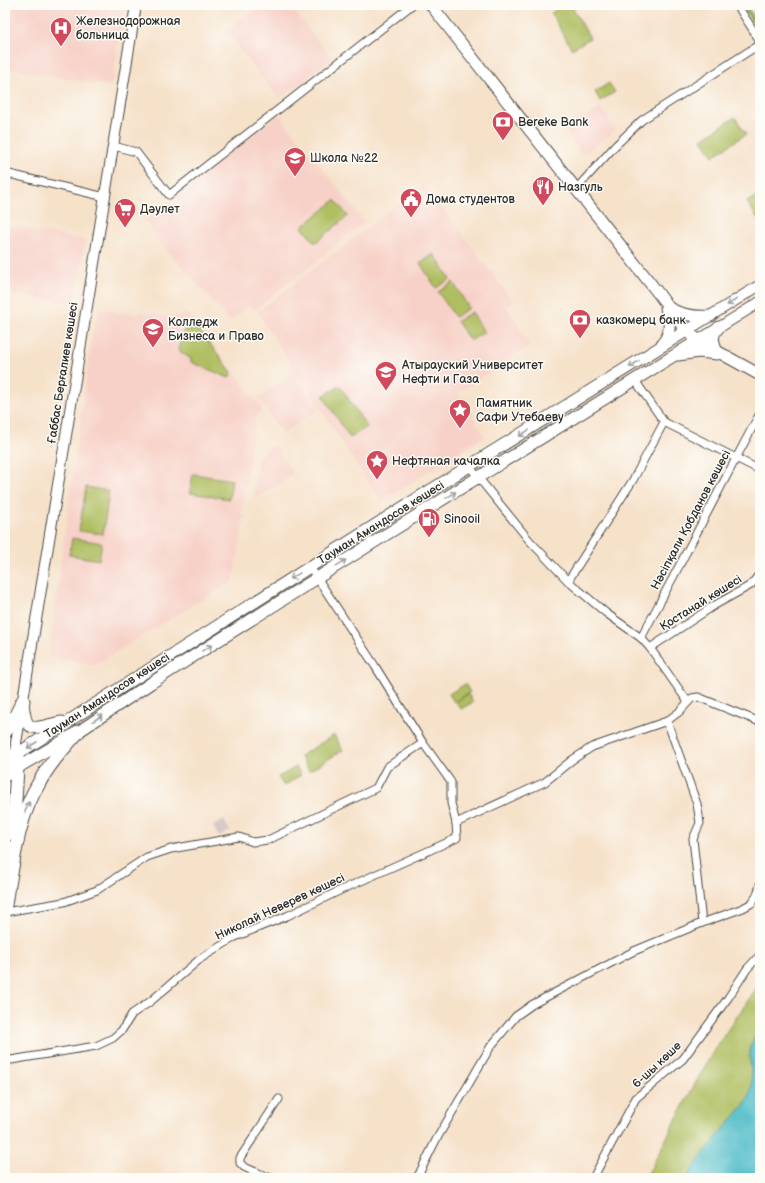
<svg xmlns="http://www.w3.org/2000/svg" width="765" height="1183" font-family="'Balsamiq Sans',sans-serif">
<style>
.built{fill:#f7d1c7}
.industrial{fill:#d2bfc0}
.green{fill:#afbe60;stroke:#6d7446}
.forest{fill:#8ba556;stroke:#5b6840}
.water{fill:#4ebcc7;stroke:#3c7479}
.lines{fill:none;stroke-linecap:round;stroke-linejoin:round}
.street-casing{stroke:#494643;stroke-width:9}
.secondary-casing{stroke:#494643;stroke-width:12}
.primary-casing{stroke:#494643;stroke-width:13}
.highway-casing{stroke:#494643;stroke-width:15}
.street{stroke:#fff;stroke-width:7}
.secondary{stroke:#fff;stroke-width:10}
.primary{stroke:#fff;stroke-width:11}
.highway{stroke:#fff;stroke-width:13}
.oneway{stroke:#a0a0a0}
.labels{text-anchor:middle;dominant-baseline:central;stroke-width:3;stroke-linejoin:round;paint-order:stroke}
.poi-label{font-size:12px;fill:#2b2b2b;stroke:#fdfcf7;text-anchor:start}
.street-label{font-size:12px;fill:#2b2b2b;stroke:#fdfcf7}
</style>
<rect width="100%" height="100%" fill="#fdfcf7"/>
<filter id="ink" filterUnits="userSpaceOnUse"><feTurbulence type="fractalNoise" baseFrequency=".025" numOctaves="2"/><feDisplacementMap in="SourceGraphic" scale="8" xChannelSelector="R" yChannelSelector="G"/><feConvolveMatrix kernelMatrix="1 2 1 2 8 2 1 2 1" color-interpolation-filters="sRGB"/></filter>
<filter id="wash" filterUnits="userSpaceOnUse"><feTurbulence type="fractalNoise" baseFrequency=".012" numOctaves="4" result="noise"/><feDisplacementMap in="SourceGraphic" scale="16" xChannelSelector="R" yChannelSelector="G"/><feGaussianBlur stdDeviation="0.9" result="paint"/><feColorMatrix in="noise" values="0 0 0 0 0 0 0 0 0 0 0 0 0 0 0 0 0 1.4 0 .05"/><feComposite in="paint" operator="in"/></filter>
<g filter="url(#wash)">
<rect width="100%" height="100%" fill="#f6e1c9"/>
<!-- built -->
<g class="built">
<path d="M5,5H124L111,86L5,68Z"/>
<path d="M259,5H290L332,59L279,99L225,31Z"/>
<path d="M602,108L616,130L583,155L563,129Z"/>
<path d="M278,114L365,222L255,310L249,306L230,321L157,239L146,220L167,204L172,206L176,203V196Z"/>
<path d="M423,185L456,226L514,302L507,307L530,346L457,393L485,436L381,502L257,312Z"/>
<path d="M5,225L86,240L74,304L5,292Z"/>
<path d="M99,309L139,315L140,312L178,317L187,312L262,409L255,419L241,514L245,515L233,581L95,665L48,657L91,342Z"/>
<path d="M294,372L318,410L282,434L258,398Z"/>
<path d="M275,445L293,474L254,499L258,456Z"/>
</g>
<!-- industrial -->
<path class="industrial" d="M224,820L230,831L219,837L213,826Z"/>
<!-- green -->
<g class="green">
<path d="M564,5H571L590,38L572,49L551,13Z"/>
<path d="M609,83L615,92L600,101L595,92Z"/>
<path d="M735,117L746,134L713,156L702,139Z"/>
<path d="M760,194V218L758,219L747,202Z"/>
<path d="M335,200L348,216L315,243L302,227Z"/>
<path d="M434,254L450,279L436,288L420,263Z"/>
<path d="M453,282L469,308L455,317L438,292Z"/>
<path d="M472,312L484,332L470,341L457,321Z"/>
<path d="M198,329L232,372L229,378L191,362V359L178,350L184,330Z"/>
<path d="M340,386L367,427L350,438L323,396Z"/>
<path d="M193,474L232,480L229,499L190,493Z"/>
<path d="M86,487L109,491L103,534L79,531Z"/>
<path d="M72,538L102,543L99,560L69,555Z"/>
<path d="M465,684L470,692L454,702L449,694Z"/>
<path d="M468,694L473,702L461,709L456,702Z"/>
<path d="M334,735L343,750L309,771L300,756Z"/>
<path d="M296,767L301,775L284,786L278,777Z"/>
<path d="M760,983V1027L750,1047V1058L752,1085L749,1097L744,1105L703,1154L686,1178H646L685,1102L714,1050Z"/>
</g>
<!-- forest -->
<path class="forest" d="M741,5H746L760,26V34Z"/>
<!-- water -->
<path class="water" d="M760,1027V1178H686L703,1154L744,1105L749,1097L752,1085L750,1058V1047Z"/>
</g>
<g filter="url(#ink)">
<g class="lines">
<!-- street casing -->
<g class="street-casing">
<g id="street">
<path d="M737,5L760,41"/>
<path d="M114,146L136,152L169,195L412,5"/>
<path d="M5,173L105,197"/>
<path d="M576,189L615,146L642,120L760,44"/>
<path d="M634,379L664,422L760,470"/>
<path d="M469,466L529,540L568,581L606,613L641,638L650,648L688,702"/>
<path d="M568,581L633,480L664,422"/>
<path d="M641,638L760,413"/>
<path d="M650,648L715,605L751,585L760,573"/>
<path d="M667,721L697,804L700,823L693,839L702,923"/>
<path d="M456,823L545,782L572,760L592,747L667,721L679,712L692,698L698,697L760,722"/>
<path d="M5,912L64,902L97,890L147,857L171,849L239,837L253,842L268,840L376,788L387,767L423,743"/>
<path d="M5,1061L96,1046L113,1038L122,1030L132,1014L151,1001L200,959L235,937L287,916L341,890L457,838L456,823L451,803V782L423,743L375,666L310,567"/>
<path d="M270,1178L244,1167L240,1163V1158L279,1099"/>
<path d="M417,1178L436,1140L491,1046L516,1016L533,1004L634,951L702,923L743,908L752,903L757,895L760,885"/>
<path d="M593,1178L636,1098L683,1059L728,998L747,969L760,955"/>
</g>
</g>
<!-- secondary casing -->
<g class="secondary-casing">
<g id="secondary">
<path d="M686,331L760,285"/>
<path d="M699,340L760,302"/>
<path d="M17,754L16,743L136,5"/>
</g>
</g>
<!-- primary casing -->
<g class="primary-casing">
<g id="primary">
<path d="M431,5L658,293L686,331L704,344L760,375"/>
<path d="M671,309C684,316 697,317 711,316"/>
<path d="M662,344C672,332 670,322 666,308"/>
<path d="M716,350C713,339 711,336 719,327"/>
<path d="M678,355L699,352L717,354"/>
<path d="M23,701C26,738 34,727 62,722"/>
<path d="M17,754L402,508L686,331"/>
<path d="M17,768L78,732L151,683L387,534L699,340"/>
</g>
</g>
<!-- highway casing -->
<g class="highway-casing">
<g id="highway">
<path d="M5,732L13,721L23,701"/>
<path d="M5,759L17,754V768L13,834"/>
<path d="M5,775L9,758"/>
<path d="M5,883L9,885C15,850 20,814 39,783C49,764 64,748 78,732"/>
<path d="M5,905L9,878"/>
</g>
</g>
<!-- street -->
<use href="#street" class="street"/>
<!-- secondary -->
<use href="#secondary" class="secondary"/>
<!-- primary -->
<use href="#primary" class="primary"/>
<!-- highway -->
<use href="#highway" class="highway"/>
</g>
<!-- one-way arrows -->
<defs><path id="oneway-shaft" d="M-6 0H5M1.5-3L5.5 0L1.5 3" fill="none" stroke-width="1.6" stroke-linecap="round" stroke-linejoin="round"/></defs>
<g class="oneway">
<use href="#oneway-shaft" transform="translate(732 302) rotate(148)"/>
<use href="#oneway-shaft" transform="translate(634 364) rotate(147)"/>
<use href="#oneway-shaft" transform="translate(524 433) rotate(148)"/>
<use href="#oneway-shaft" transform="translate(451 495) rotate(-32)"/>
<use href="#oneway-shaft" transform="translate(341 563) rotate(-32)"/>
<use href="#oneway-shaft" transform="translate(295 576) rotate(148)"/>
<use href="#oneway-shaft" transform="translate(207 648) rotate(-32)"/>
<use href="#oneway-shaft" transform="translate(98 718) rotate(-33)"/>
<use href="#oneway-shaft" transform="translate(32 745) rotate(147)"/>
<use href="#oneway-shaft" transform="translate(27 807) rotate(-68)"/>
</g>
</g>
<!-- icons -->
<defs>
<g id="hospital-pin" transform="scale(1.15)"><path d="M0 17L-7.5 6A9.5 9.5 0 1 1 7.5 6Z" fill="#d1495b" stroke="#fdfcf7"/><path d="M-5-5h3v3.5h4V-5h3V5h-3V1.5h-4V5h-3Z" fill="#fff"/></g>
<g id="bank-pin" transform="scale(1.15)"><path d="M0 17L-7.5 6A9.5 9.5 0 1 1 7.5 6Z" fill="#d1495b" stroke="#fdfcf7"/><path d="M-6-4H6V4H-6ZM0-2.3a2.3 2.3 0 1 0 0 4.6a2.3 2.3 0 1 0 0-4.6Z" fill="#fff"/></g>
<g id="school-pin" transform="scale(1.15)"><path d="M0 17L-7.5 6A9.5 9.5 0 1 1 7.5 6Z" fill="#d1495b" stroke="#fdfcf7"/><path d="M0-5L7-2L0 1L-7-2ZM-4 1L0 2.5L4 1V4Q0 6-4 4Z" fill="#fff"/></g>
<g id="restaurant-pin" transform="scale(1.15)"><path d="M0 17L-7.5 6A9.5 9.5 0 1 1 7.5 6Z" fill="#d1495b" stroke="#fdfcf7"/><path d="M-5-6h1v4h1v-4h1v4h1v-4h1v5L-1.5 .5V6h-2V.5L-5-1ZM5-6V6H3V1.5H1.5Q1.5-4 5-6Z" fill="#fff"/></g>
<g id="civic-pin" transform="scale(1.15)"><path d="M0 17L-7.5 6A9.5 9.5 0 1 1 7.5 6Z" fill="#d1495b" stroke="#fdfcf7"/><path d="M-.6-6.5H3V-4.5H.6V-3L4-1V1h2V6H-6V1h2V-1L-.6-3ZM-1.2 2.5V6h2.4V2.5Z" fill="#fff"/></g>
<g id="supermarket-pin" transform="scale(1.15)"><path d="M0 17L-7.5 6A9.5 9.5 0 1 1 7.5 6Z" fill="#d1495b" stroke="#fdfcf7"/><path d="M-6-5.5h2.5l.6 2H6L4.5 2H-2.5L-4.4-4H-6ZM-1.5 3.2a1.3 1.3 0 1 0 .1 0ZM3 3.2a1.3 1.3 0 1 0 .1 0Z" fill="#fff"/></g>
<g id="university-pin" transform="scale(1.15)"><path d="M0 17L-7.5 6A9.5 9.5 0 1 1 7.5 6Z" fill="#d1495b" stroke="#fdfcf7"/><path d="M0-5L7-2L0 1L-7-2ZM-4 1L0 2.5L4 1V4Q0 6-4 4Z" fill="#fff"/></g>
<g id="sight-pin" transform="scale(1.15)"><path d="M0 17L-7.5 6A9.5 9.5 0 1 1 7.5 6Z" fill="#d1495b" stroke="#fdfcf7"/><path d="M0-6L1.8-2.2L6-1.7L2.9 1.2L3.7 5.4L0 3.3L-3.7 5.4L-2.9 1.2L-6-1.7L-1.8-2.2Z" fill="#fff"/></g>
<g id="fuel-pin" transform="scale(1.15)"><path d="M0 17L-7.5 6A9.5 9.5 0 1 1 7.5 6Z" fill="#d1495b" stroke="#fdfcf7"/><path d="M-5.5-6h7V0h2V4h1.3V-2.5L3-4.5l.8-.8L6-3V5H2.5V1h-1V6h-7ZM-4.2-4.7v3.2H.2V-4.7Z" fill="#fff"/></g>
</defs>
<g fill-rule="evenodd">
<use href="#hospital-pin" x="61" y="28"/>
<use href="#bank-pin" x="503" y="122"/>
<use href="#school-pin" x="295" y="158"/>
<use href="#restaurant-pin" x="543" y="187"/>
<use href="#civic-pin" x="411" y="199"/>
<use href="#supermarket-pin" x="125" y="209"/>
<use href="#bank-pin" x="580" y="320"/>
<use href="#university-pin" x="153" y="329"/>
<use href="#university-pin" x="386" y="372"/>
<use href="#sight-pin" x="460" y="410"/>
<use href="#sight-pin" x="377" y="461"/>
<use href="#fuel-pin" x="429" y="519"/>
</g>
<g class="labels">
<!-- poi labels -->
<g class="poi-label">
<text x="76" y="21">Железнодорожная<tspan x="76" dy="14">больница</tspan></text>
<text x="518" y="122">Bereke Bank</text>
<text x="310" y="158">Школа №22</text>
<text x="558" y="187">Назгуль</text>
<text x="426" y="199">Дома студентов</text>
<text x="140" y="209">Дәулет</text>
<text x="596" y="320">казкомерц банк</text>
<text x="168" y="322">Колледж<tspan x="168" dy="14">Бизнеса и Право</tspan></text>
<text x="402" y="365">Атырауский Университет<tspan x="402" dy="14">Нефти и Газа</tspan></text>
<text x="476" y="403">Памятник<tspan x="476" dy="14">Сафи Утебаеву</tspan></text>
<text x="392" y="461">Нефтяная качалка</text>
<text x="444" y="519">Sinooil</text>
</g>
<!-- street labels -->
<g class="street-label">
<text transform="translate(63 373) rotate(-81)">Ғаббас Берғалиев көшесі</text>
<text transform="translate(691 520) rotate(-62)">Нәсіпқали Қобданов көшесі</text>
<text transform="translate(381 523) rotate(-32)">Тауман Амандосов көшесі</text>
<text transform="translate(701 603) rotate(-32)">Қостанай көшесі</text>
<text transform="translate(107 696) rotate(-33)">Тауман Амандосов көшесі</text>
<text transform="translate(280 907) rotate(-25)">Николай Неверев көшесі</text>
<text transform="translate(657 1065) rotate(-43)">6-шы көше</text>
</g>
</g>
<!-- margin -->
<rect width="765" height="1183" fill="none" stroke="#fdfcf7" stroke-width="20"/>
</svg>
